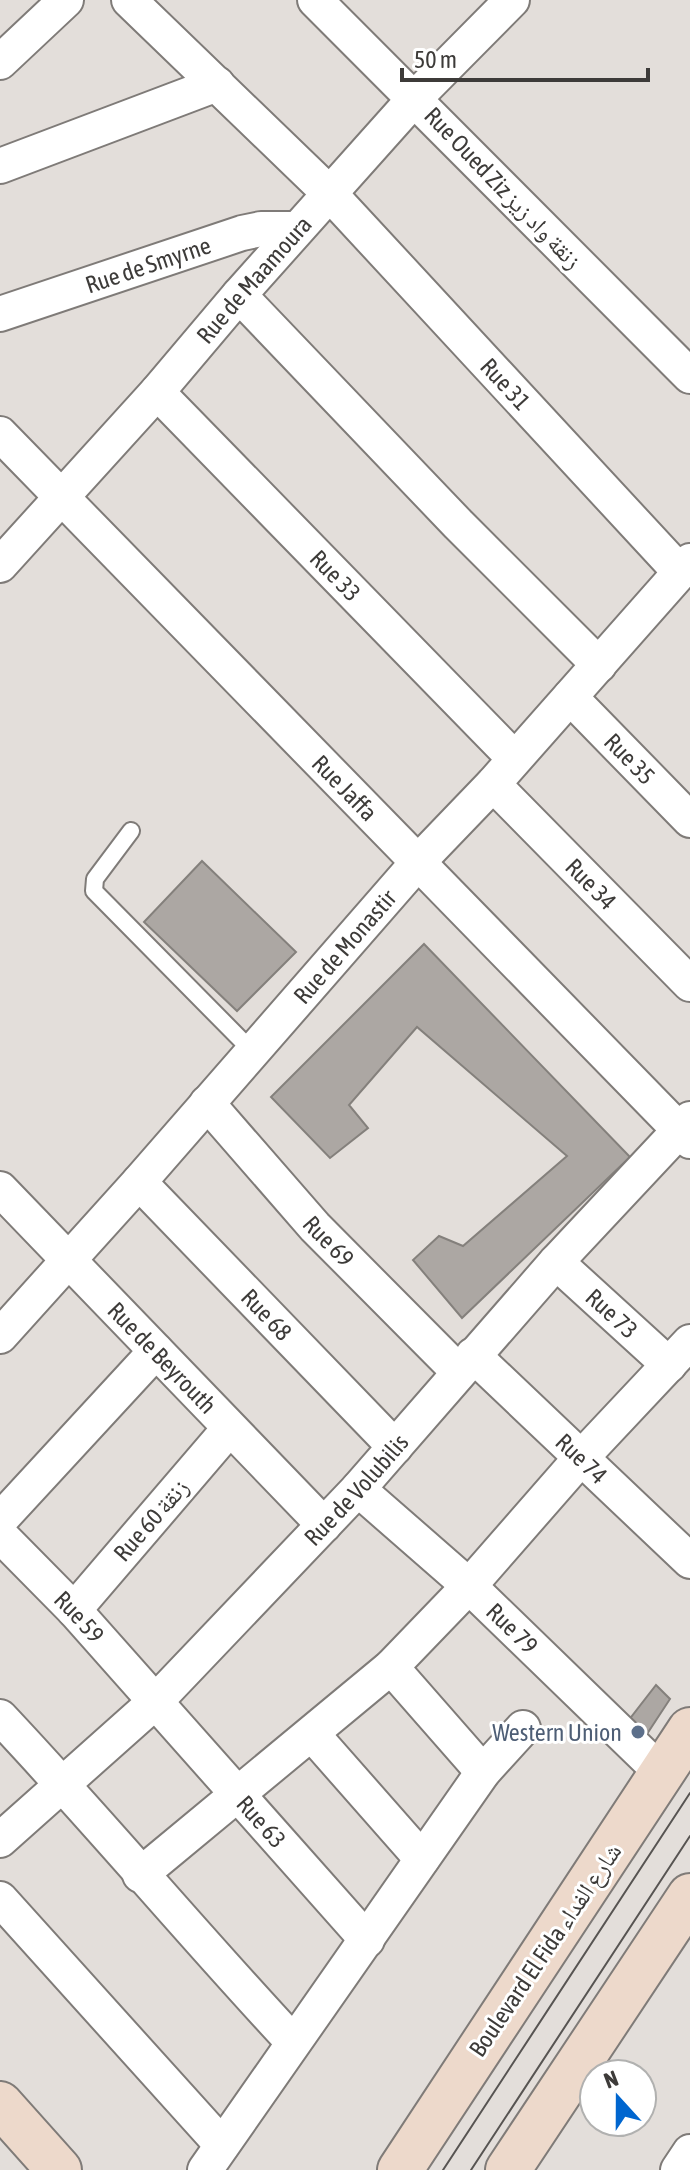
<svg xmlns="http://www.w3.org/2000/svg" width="690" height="2170" font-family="'Asap Condensed','Noto Naskh Arabic',sans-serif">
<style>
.building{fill:#aca7a3;stroke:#84807c;stroke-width:2}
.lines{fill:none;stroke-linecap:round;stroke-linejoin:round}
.lane-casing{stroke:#7f7b78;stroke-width:20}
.street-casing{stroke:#7f7b78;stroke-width:38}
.secondary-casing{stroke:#7f7b78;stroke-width:48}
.lane{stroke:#fff;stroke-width:16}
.street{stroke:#fff;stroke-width:34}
.secondary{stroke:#edd9cb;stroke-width:44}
.tram{stroke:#575452;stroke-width:2}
.service-dot{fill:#5c6f8a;stroke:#fff;stroke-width:3}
.labels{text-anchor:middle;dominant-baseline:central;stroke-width:6;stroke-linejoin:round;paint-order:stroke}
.street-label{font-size:24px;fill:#3d3b39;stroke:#fff}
.service-label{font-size:24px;fill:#4e5e75;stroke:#fff;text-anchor:end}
</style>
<rect width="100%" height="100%" fill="#e3deda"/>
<!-- building -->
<g class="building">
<path d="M202,861L296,952L237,1011L144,922Z"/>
<path d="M424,944L630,1157L462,1318L413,1260L439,1236L463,1246L567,1156L417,1027L349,1105L368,1128L330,1158L271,1097Z"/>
<path d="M656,1685L670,1699L641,1743L625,1725Z"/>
</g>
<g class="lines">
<!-- lane casing -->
<g class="lane-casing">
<path id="lane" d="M131,831L95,879L94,891L253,1052"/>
</g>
<!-- street casing -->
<g class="street-casing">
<g id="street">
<path id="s1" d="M129,0L330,194L680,572"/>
<path d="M315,0L690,376"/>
<path d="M0,62L66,0"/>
<path d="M0,166L217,84"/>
<path d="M239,295L458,524L599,665"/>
<path id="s2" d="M0,314L242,233L261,229H297"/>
<path id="s3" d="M157,392L514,758"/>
<path id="s4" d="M0,434L690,1141"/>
<path id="s5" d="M0,565L157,392L239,295L415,98L512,0"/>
<path id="s6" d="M570,697L690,820"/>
<path id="s7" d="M493,784L690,984"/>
<path id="s8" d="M207,1103L315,1227L458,1371"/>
<path id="s9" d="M139,1182L395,1447"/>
<path id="s10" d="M0,1189L324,1525"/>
<path id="s11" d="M556,1262L669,1365"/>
<path id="s12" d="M0,1336L139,1182L419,861L493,784L690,561"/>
<path id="s13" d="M473,1355L690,1561"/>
<path id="s14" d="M358,1489L469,1586L663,1774"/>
<path d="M0,1520L156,1351"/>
<path id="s15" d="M0,1535L74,1610L367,1940"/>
<path d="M74,1610L229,1429"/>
<path d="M391,1667L483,1772"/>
<path d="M0,1717C100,1823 193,1935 293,2042"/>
<path d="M312,1734L422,1859"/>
<path id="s16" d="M0,1840L156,1701L358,1489L556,1262L690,1119"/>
<path d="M140,1875L391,1667L469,1586L580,1459L690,1342"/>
<path d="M0,1899L222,2145"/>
<path d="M205,2170L483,1772L523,1728"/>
<path d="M678,2170L690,2152"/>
</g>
</g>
<!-- secondary casing -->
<g class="secondary-casing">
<g id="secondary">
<path d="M0,2104L59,2170"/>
<path d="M400,2170L690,1730"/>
<path d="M508,2170L690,1896"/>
</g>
</g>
<!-- lane -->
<use href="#lane" class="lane"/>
<!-- street -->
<use href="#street" class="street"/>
<!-- secondary -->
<use href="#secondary" class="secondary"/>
<!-- tram -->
<g class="tram">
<path d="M443,2170L690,1793"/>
<path d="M471,2170L690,1836"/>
</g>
</g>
<!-- markers -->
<circle class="service-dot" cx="638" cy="1732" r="8"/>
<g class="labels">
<!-- street labels -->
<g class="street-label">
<text transform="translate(503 188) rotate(46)">Rue Oued Ziz زنقة واد زيز</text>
<text stroke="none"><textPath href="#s2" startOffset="156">Rue de Smyrne</textPath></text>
<text stroke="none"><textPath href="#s5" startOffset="382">Rue de Maamoura</textPath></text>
<text stroke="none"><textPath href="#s1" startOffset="538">Rue 31</textPath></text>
<text stroke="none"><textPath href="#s3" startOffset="256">Rue 33</textPath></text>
<text stroke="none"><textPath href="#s6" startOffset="86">Rue 35</textPath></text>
<text stroke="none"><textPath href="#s4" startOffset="494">Rue Jaffa</textPath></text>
<text stroke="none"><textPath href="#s7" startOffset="140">Rue 34</textPath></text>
<text stroke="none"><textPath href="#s12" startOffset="520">Rue de Monastir</textPath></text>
<text stroke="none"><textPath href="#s8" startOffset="184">Rue 69</textPath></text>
<text stroke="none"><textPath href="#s11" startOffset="76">Rue 73</textPath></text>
<text stroke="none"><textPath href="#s9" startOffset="184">Rue 68</textPath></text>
<text stroke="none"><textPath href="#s10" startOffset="234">Rue de Beyrouth</textPath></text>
<text stroke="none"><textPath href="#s13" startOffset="150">Rue 74</textPath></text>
<text stroke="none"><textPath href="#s16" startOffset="500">Rue de Volubilis</textPath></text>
<text transform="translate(151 1520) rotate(-49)">Rue 60 زنقة</text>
<text stroke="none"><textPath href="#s15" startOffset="114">Rue 59</textPath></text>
<text stroke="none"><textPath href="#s14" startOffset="208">Rue 79</textPath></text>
<text stroke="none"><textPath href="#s15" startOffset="388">Rue 63</textPath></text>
<text transform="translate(545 1950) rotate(-56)">Boulevard El Fida شارع الفداء</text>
</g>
<!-- service labels -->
<g class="service-label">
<text x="622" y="1732">Western Union</text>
</g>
</g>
<!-- north arrow -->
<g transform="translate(618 2098) rotate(339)"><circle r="38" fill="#ffffff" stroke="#b1b1b0" stroke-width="2"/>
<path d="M0-6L14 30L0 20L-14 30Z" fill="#0066cf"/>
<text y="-12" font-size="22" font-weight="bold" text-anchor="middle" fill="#3d3b39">N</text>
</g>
<!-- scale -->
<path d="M402 68v12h246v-12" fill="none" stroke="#3d3b39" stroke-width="4"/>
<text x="414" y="68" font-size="24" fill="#3d3b39" stroke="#ffffff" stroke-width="6" paint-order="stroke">50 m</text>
</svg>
